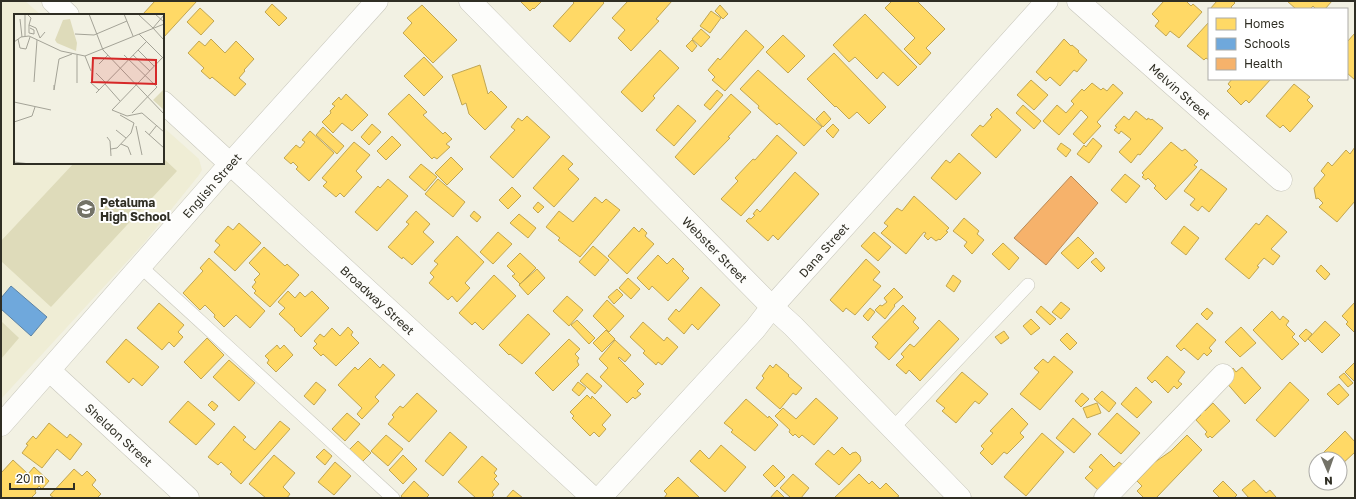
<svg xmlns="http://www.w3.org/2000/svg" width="1356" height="499" font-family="'Golos Text',sans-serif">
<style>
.built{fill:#efedd5}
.green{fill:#dedbba}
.homes{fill:#ffd966;stroke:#c1a652}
.schools{fill:#6fa8dc;stroke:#5c83a5}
.health{fill:#f6b26b;stroke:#ba8a56}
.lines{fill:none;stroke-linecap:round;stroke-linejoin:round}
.lane-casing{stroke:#c7c6bb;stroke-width:14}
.street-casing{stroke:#c7c6bb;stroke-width:23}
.lane{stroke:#fdfdfb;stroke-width:13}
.street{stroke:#fdfdfb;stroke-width:22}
.labels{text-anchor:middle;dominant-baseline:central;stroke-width:4;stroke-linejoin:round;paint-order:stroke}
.street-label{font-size:12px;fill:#2f2e24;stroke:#fff}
.poi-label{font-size:12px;font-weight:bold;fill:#2f2e24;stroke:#fff;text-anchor:start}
.inset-road{fill:none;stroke:#a4a397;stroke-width:1}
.view{fill:#d62828;fill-opacity:0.15;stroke:#d62828;stroke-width:2}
.inset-edge{fill:none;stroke:#2f2e24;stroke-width:2}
</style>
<rect width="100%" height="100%" fill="#f2f1e3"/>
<!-- built -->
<path class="built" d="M1,1H25L41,15H15V163H163V127L199,159L202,170L199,175L144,243L1,399Z"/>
<!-- green -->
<g class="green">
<path d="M163,158L177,171L51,307L1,261V241L74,163H163Z"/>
<path d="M1,321L19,338L1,359Z"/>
</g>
<!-- homes -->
<g class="homes">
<path d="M155,1H197L163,38V15L143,14Z"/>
<path d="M520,1H542L534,9L533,8L530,11Z"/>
<path d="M572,1H602L604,3L570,42L553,26L574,3Z"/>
<path d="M628,1H672L656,19L659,21L631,51L618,38L625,30L612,18Z"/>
<path d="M892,1H917L945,29L926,48L931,53L920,65L904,49L915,38L885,8Z"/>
<path d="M1164,1H1186L1191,6L1193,4L1202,12L1179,38L1170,31L1166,36L1155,26L1159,21L1152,14Z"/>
<path d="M1217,1H1233L1235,3L1231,7L1233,9H1210Z"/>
<path d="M1287,1H1332L1325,9H1316L1313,6L1310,9H1296Z"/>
<path d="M272,4L287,18L279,26L265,12Z"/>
<path d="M422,5L457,40L433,63L403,33L412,23L407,18Z"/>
<path d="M720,5L728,14L723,19L715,11Z"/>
<path d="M200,8L214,21L201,35L187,22Z"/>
<path d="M711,11L721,18L710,33L700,26Z"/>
<path d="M865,14L917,67L898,86L883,72L877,79L855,57L849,62L833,45Z"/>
<path d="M1209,22V60L1206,58L1204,60L1187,46Z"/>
<path d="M701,29L710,37L701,47L692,39Z"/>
<path d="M746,30L764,47L725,91L712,80L715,77L708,70L718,58L720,60Z"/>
<path d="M1355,33V80L1347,73V42Z"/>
<path d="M783,35L805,56L788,73L766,52Z"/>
<path d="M211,39L225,53L236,41L254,59L244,70L245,71L239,78L246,84L235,96L212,77L210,79L201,71L204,68L188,53L199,41L205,46Z"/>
<path d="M1064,39L1071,46L1072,45L1079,51L1078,52L1087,60L1077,72L1074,70L1060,86L1050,77L1046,81L1036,72Z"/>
<path d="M692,40L697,46L692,52L686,46Z"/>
<path d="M660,50L679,68L653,96L655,98L642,112L621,92Z"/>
<path d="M834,53L886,107L869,124L857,112L849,119L836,106L835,107L807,79Z"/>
<path d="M424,57L443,77L424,96L404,76Z"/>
<path d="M480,65L488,94L491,91L507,107L485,130L469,114L466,103L462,105L452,75Z"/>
<path d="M758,70L822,127L804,146L779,123L777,125L758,108L759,106L740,89Z"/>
<path d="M1232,79H1271L1249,103L1246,100L1241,105L1227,91L1231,87L1228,84Z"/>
<path d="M1031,80L1048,95L1034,110L1017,95Z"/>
<path d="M1092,83L1101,90L1103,88L1107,91L1113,84L1123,93L1097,122L1101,126L1084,144L1073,134L1088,117L1081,110L1059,135L1043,121L1057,105L1066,113L1074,104L1071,101L1082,89L1084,91Z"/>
<path d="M1294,84L1310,97L1307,100L1313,106L1290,132L1283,125L1280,128L1266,116Z"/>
<path d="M717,90L723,95L710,110L704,105Z"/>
<path d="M346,94L368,115L352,131L342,123L333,133L322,122L331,113L330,111L335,106L332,104L339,97L341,100Z"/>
<path d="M409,94L427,112L423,115L443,134L445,132L452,139L446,144L450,147L437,159L434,157L432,159L388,114Z"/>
<path d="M731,94L751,112L728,137L730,138L694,175L675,157Z"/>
<path d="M678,105L696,121L674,146L656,130Z"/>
<path d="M1023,105L1041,121L1034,129L1016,113Z"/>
<path d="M997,108L1021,130L996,158L971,135L980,125L983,127L992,117L990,115Z"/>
<path d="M824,111L831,119L823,127L816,119Z"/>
<path d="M1136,111L1147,120L1148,118L1151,120L1152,119L1163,128L1140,155L1138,154L1131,163L1119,152L1131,139L1121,131L1119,134L1114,130L1117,127L1115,126L1124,116L1129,120Z"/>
<path d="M527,116L550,137L513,178L490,157L515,130L511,127L518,118L522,121Z"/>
<path d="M372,124L381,132L369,145L361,137Z"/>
<path d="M833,124L839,130L833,138L826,131Z"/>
<path d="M323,127L344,146L337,154L316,135Z"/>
<path d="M310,131L334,153L309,181L296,169L298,167L293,162L291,164L284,158L296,145L300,148L305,142L302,140Z"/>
<path d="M777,135L797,153L741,216L721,199L738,181L735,178L753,159L755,160Z"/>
<path d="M392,136L401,145L386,160L377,151Z"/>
<path d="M1093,138L1102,146L1089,163L1077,154L1084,145L1086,147Z"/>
<path d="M354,142L370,155L356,171L362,177L344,197L340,193L336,197L323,186L327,182L322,178Z"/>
<path d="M1171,142L1182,151L1185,149L1198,161L1194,165L1197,167L1166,200L1154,188L1156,186L1148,178L1146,180L1142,177L1144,175L1142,173Z"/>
<path d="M1061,143L1071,150L1066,157L1057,149Z"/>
<path d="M1355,147V201L1337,222L1319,207L1323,203L1318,198L1316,199L1314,188L1325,175L1321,171L1328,162L1332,166L1346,150L1350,154Z"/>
<path d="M959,153L981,173L956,200L931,178L946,160L950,163Z"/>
<path d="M563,155L573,164L568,169L579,179L554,207L533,188Z"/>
<path d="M451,157L463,169L447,185L435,173Z"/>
<path d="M421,164L437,177L425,191L409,177Z"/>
<path d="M1201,169L1227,189L1209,212L1202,206L1198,211L1190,205L1195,199L1184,191Z"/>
<path d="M795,172L819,194L778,240L773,235L768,241L746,221L749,218L751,219L755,215L753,214L757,209L760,212Z"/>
<path d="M1125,174L1140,186L1126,203L1111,190Z"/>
<path d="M388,179L408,196L377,231L355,212L378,186L380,188Z"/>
<path d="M438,179L465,202L453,217L425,194Z"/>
<path d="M512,187L521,196L508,209L499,200Z"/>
<path d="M914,196L949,228L946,231L948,232L940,240L939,239L936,241L931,237L928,240L924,236L926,233L924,232L906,254L881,233L888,226L884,223L897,208L902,211Z"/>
<path d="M595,197L602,203L606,199L620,210L580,257L558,240L560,238L546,227L559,211L573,222Z"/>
<path d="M538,202L544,207L538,213L533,208Z"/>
<path d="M416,211L430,224L423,232L434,242L412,265L403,257L402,259L388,247L409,224L406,222Z"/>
<path d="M474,211L481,217L477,222L470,216Z"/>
<path d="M519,214L536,228L528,238L510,223Z"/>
<path d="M1267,215L1287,232L1271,249L1280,256L1273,265L1264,258L1257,266L1259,267L1249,279L1225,259L1256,223L1259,225Z"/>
<path d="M964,218L979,231L977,234L984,240L972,254L964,246L967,242L953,231Z"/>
<path d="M239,223L261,243L235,271L214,252L220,245L215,241L228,226L233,230Z"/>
<path d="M1184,226L1199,238L1186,255L1171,243Z"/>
<path d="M634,227L639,232L642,228L647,233L645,236L654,244L627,274L608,256Z"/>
<path d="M498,232L512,244L493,264L480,252Z"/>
<path d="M874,232L891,247L878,261L861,246Z"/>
<path d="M457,236L484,262L465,283L470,288L457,302L452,296L448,300L429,283L434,277L430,273L438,264L434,261Z"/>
<path d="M1078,237L1094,253L1078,269L1061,253Z"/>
<path d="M1003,243L1019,258L1009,270L992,254Z"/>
<path d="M593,246L609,260L595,276L579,262Z"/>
<path d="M264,247L285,266L287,264L299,275L270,307L254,293L256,291L252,287L256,282L254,280L260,274L249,263Z"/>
<path d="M520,253L536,268L520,284L512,276L515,274L507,266Z"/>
<path d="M658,255L667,264L673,258L684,269L682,271L689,278L668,301L652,286L649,290L637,278Z"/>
<path d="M209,258L265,311L250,328L236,315L224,327L214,317L215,315L205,305L200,310L183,293L203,271L200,268Z"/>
<path d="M1096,258L1105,268L1101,272L1091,262Z"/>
<path d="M866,259L880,272L873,280L881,286L855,315L846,308L843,312L830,300Z"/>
<path d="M1321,265L1330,274L1325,280L1316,271Z"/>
<path d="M537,269L545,278L528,295L519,285Z"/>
<path d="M494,275L516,296L483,330L475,322L472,325L459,313Z"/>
<path d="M953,275L961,281L954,292L946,286Z"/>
<path d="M628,278L640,289L631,299L619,288Z"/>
<path d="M701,287L720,305L698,330L692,324L684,334L668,319L676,309L679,312Z"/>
<path d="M894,288L903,297L894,305L895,306L885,319L875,310L880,305L882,306L887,302L884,298Z"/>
<path d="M617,289L623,295L614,304L608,297Z"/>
<path d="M288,291L295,298L300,292L305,297L312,291L329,308L301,337L294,330L295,329L279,314L285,308L278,302Z"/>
<path d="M567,296L583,310L569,326L553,311Z"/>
<path d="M607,300L624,316L609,332L593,316Z"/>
<path d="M1061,302L1070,309L1061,319L1052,312Z"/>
<path d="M1355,302V333L1346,324L1348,322L1342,316Z"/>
<path d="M159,303L184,325L178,332L183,337L174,347L169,342L162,350L137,328Z"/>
<path d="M903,305L916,318L913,322L919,328L889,360L875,347L878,343L872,337Z"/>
<path d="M1041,306L1056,319L1050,325L1036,312Z"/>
<path d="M870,308L875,312L868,321L863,316Z"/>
<path d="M1207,308L1213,313L1207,320L1201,314Z"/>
<path d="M1272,311L1280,320L1283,316L1289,321L1286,325L1295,334L1292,337L1299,344L1282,360L1253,330Z"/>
<path d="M528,314L550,334L522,364L510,354L509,355L499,345Z"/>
<path d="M1031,319L1040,328L1031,335L1023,326Z"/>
<path d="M577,320L595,338L589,344L571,325Z"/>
<path d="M939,320L959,339L920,381L909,370L906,374L896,365L904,357L901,354L910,344L914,347Z"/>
<path d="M1325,321L1340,335L1322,353L1308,339Z"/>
<path d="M643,322L664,341L667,337L678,347L662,365L658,362L656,365L643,353L645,351L630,337Z"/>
<path d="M1197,323L1216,340L1209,348L1212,351L1207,356L1204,353L1198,360L1184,348L1181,351L1176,346Z"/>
<path d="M348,327L353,332L351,335L359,343L336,366L323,354L321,356L313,348L317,344L314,341L320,334L324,337L332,328L340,336Z"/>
<path d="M1241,327L1256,343L1240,357L1225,342Z"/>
<path d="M1306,329L1312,334L1305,342L1299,336Z"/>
<path d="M606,330L615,339L602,352L593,343Z"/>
<path d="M1004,331L1009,338L1001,344L995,337Z"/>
<path d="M1067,333L1077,343L1070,350L1060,340Z"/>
<path d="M207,338L224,355L201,379L184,362Z"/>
<path d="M126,339L159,367L142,386L133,378L129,383L106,362Z"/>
<path d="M569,339L580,349L575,354L579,358L577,361L579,365L553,391L535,373Z"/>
<path d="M615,340L631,355L625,362L619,357L618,358L644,384L637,391L641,394L635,399L633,397L627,403L600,377L608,368L599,359Z"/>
<path d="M277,345L280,349L284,345L293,355L276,372L267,363L269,360L265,356Z"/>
<path d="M1054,356L1073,372L1040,410L1020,394L1039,372L1034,368L1043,359L1048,363Z"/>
<path d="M1167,356L1185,372L1178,381L1182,384L1177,389L1174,386L1168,393L1155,380L1152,383L1147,378Z"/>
<path d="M370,358L380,368L383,364L395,375L375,397L379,401L362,419L357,414L362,408L338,385L355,367L358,370Z"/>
<path d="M229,360L255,383L239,401L213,377Z"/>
<path d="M1355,362V382L1345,372Z"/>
<path d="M776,364L789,375L788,376L802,388L796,395L793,393L780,409L756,388L764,378L762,376L770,365L773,368Z"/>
<path d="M1242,367L1261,388L1245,404L1225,381L1228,373L1233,368L1236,372Z"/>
<path d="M962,372L988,394L979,404L975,401L956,423L942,411L945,408L936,401Z"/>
<path d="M587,373L602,386L595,394L580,381Z"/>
<path d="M1344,373L1353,383L1348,387L1339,377Z"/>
<path d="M316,382L326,390L314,405L304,396Z"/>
<path d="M578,382L586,388L579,396L572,390Z"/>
<path d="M1290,382L1309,400L1275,437L1256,420Z"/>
<path d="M1339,384L1349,395L1338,405L1327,394Z"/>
<path d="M1136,387L1152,402L1137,418L1121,404Z"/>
<path d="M1102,391L1116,403L1109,412L1094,399Z"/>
<path d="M417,393L437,411L409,442L388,424L394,417L392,415L400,406L403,408Z"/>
<path d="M1082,393L1089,399L1081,407L1075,401Z"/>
<path d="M587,395L591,399L592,396L611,415L602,425L606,429L599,437L594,432L590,436L572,418L574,416L570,412Z"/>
<path d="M816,398L838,418L814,445L802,435L799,438L795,434L793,436L789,432L790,430L775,416L783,408L796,419Z"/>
<path d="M746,399L768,418L769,416L778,425L755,451L731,432L733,430L724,423Z"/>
<path d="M188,401L215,424L196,445L169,422Z"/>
<path d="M212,401L218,406L214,411L208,405Z"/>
<path d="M1097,403L1101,413L1087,418L1083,408Z"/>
<path d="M1213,403L1230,421L1212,438L1210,436L1208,438L1205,434L1207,432L1196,420L1201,415L1199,412L1202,408L1205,411Z"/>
<path d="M1012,408L1028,424L1020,433L1024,437L1007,454L1004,452L992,465L980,453L984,449L981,446L993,433L990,431Z"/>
<path d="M347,413L360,424L345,441L332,429Z"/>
<path d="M1117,413L1140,433L1121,454L1098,434Z"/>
<path d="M1073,418L1091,434L1074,453L1056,438Z"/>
<path d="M280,421L290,429L241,484L230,474L232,472L221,462L218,465L208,457L234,426L246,437L243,440L255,450Z"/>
<path d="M49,423L67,438L70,434L82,444L70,460L57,449L42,468L22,453L28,445L26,444L33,436L36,439Z"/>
<path d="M1345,431L1355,442V452L1340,466V459H1327L1322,454Z"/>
<path d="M450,432L467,447L443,476L425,461Z"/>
<path d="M1042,433L1064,452L1026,496L1004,477Z"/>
<path d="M386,435L403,449L388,466L371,451Z"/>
<path d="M1187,435L1202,450L1156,498H1144L1137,491L1142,486L1137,481L1155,462L1171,451Z"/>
<path d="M358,441L371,453L362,462L349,450Z"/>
<path d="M721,445L746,467L725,492L690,461L700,450L709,459Z"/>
<path d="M842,447L850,455L852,453L856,452L860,456L861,461L839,485L815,464L828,450L834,455Z"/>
<path d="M324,449L332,456L325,465L316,457Z"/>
<path d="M1101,454L1114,467L1119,462L1123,465L1099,491L1085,478L1093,470L1089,467Z"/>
<path d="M274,455L295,473L283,487L290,494L287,498H266L249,484Z"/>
<path d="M403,455L417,469L403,484L389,470Z"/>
<path d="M482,456L497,469L494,473L497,476L494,479L499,484L492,492L494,495L491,498H476L458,482Z"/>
<path d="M13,460L28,474L34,467L49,481L42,489L39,486L35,491L36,493L31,498H1V473Z"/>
<path d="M335,462L351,476L334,495L318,482Z"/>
<path d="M773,465L785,477L775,487L763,475Z"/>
<path d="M74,469L82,476L87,471L96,480L92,485L101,494L97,498H54L50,495Z"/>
<path d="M793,474L809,488L801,498H791L780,488Z"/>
<path d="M859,474L869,484L872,481L880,489L886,483L899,496L896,498H834Z"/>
<path d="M678,477L700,498H664L667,494L664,491Z"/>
<path d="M1254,480L1266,493L1270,490L1276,497L1275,498H1249L1242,490Z"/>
<path d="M414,481L429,495L426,498H403L401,496Z"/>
<path d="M1223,481L1237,495L1234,498H1220L1213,491Z"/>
<path d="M513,490L523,498H506Z"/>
<path d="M777,490L785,498H770Z"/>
</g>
<!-- schools -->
<path class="schools" d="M11,286L47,317L31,336L1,309V298Z"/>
<!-- health -->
<path class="health" d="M1071,176L1098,203L1046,265L1014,238Z"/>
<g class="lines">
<!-- lane casing -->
<g class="lane-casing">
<g id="lane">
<path d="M141,267L393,498"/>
<path d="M893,428L1028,285"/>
</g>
</g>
<!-- street casing -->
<g class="street-casing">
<g id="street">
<path d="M53,1L68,15"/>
<path id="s1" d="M470,1L772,307L793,326L960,498"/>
<path id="s2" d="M1078,1L1281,180"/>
<path id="s3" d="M163,102L593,498"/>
<path id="s4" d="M50,371L188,498"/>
<path id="s5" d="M1,425L230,164L377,1"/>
<path id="s6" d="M600,498L755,329L772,307L1047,1"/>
<path d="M1105,498L1223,375"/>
</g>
</g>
<!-- lane -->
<use href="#lane" class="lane"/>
<!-- street -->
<use href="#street" class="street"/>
</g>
<!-- icons -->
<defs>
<g id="school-disc" transform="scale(1)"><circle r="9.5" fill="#737267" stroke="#fff"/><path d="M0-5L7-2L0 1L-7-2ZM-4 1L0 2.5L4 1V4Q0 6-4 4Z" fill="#fff"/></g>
</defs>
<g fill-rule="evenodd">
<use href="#school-disc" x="86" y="209"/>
</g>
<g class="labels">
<!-- street labels -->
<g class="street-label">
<text stroke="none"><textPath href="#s2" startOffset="136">Melvin Street</textPath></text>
<text stroke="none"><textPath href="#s5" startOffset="319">English Street</textPath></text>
<text stroke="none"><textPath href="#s1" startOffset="349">Webster Street</textPath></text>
<text stroke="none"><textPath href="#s6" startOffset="334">Dana Street</textPath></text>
<text stroke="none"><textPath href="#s3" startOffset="292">Broadway Street</textPath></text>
<text stroke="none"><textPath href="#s4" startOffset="94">Sheldon Street</textPath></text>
</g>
<!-- poi labels -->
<g class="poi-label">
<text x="100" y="202">Petaluma<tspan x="100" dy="14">High School</tspan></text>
</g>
</g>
<!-- overview -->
<g transform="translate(14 14)">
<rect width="150" height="150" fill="#f2f1e3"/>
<path d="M56,5L63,29L62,37L43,29L41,26L49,6ZM149,76H150V96L139,86Z" fill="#dedbba"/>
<path class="inset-road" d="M11,0V22M13,0L17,4L15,11M75,0L89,36L150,100M110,0L119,22M141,0L150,8M125,1L139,14L150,1M6,5L8,23M15,11L22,14L26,24L31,18M15,11V19L20,20V16L16,14M139,14L149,25M61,20L80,21L113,7M125,20L149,44M4,25L6,34L12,35L16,23M0,28L7,23L15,22L47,37L71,42L150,10M124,36L140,52M63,41V69M110,41L143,73M119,41L136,57M71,42L77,57M150,42L98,96L113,102L128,99L150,118M85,50L94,41M82,59L92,69M20,68L23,26M76,68L85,76M91,70L106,87M40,71V76L45,45L58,40M82,79L133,27M0,88L37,96M118,99L143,73M106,101L120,109M0,108L18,102L21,93M122,112L128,141M102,116L112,124M131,117L150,134M135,121L143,111M93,123L96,127L97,142M107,130L114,133L117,141M97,135L103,134L117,119L120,109M0,148L16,150"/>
<path class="view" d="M79,44L142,46V70L78,68Z"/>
<rect width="150" height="150" class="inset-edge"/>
</g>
<!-- border -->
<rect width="1356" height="499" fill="none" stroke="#2f2e24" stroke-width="4"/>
<!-- legend -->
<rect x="1208" y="8" width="140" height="72" fill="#ffffff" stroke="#acaba7"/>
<rect x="1216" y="18" width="20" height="12" fill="#ffd966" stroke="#acaba7"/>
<text x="1244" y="28" font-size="12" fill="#2f2e24">Homes</text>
<rect x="1216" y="38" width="20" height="12" fill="#6fa8dc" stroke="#acaba7"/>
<text x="1244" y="48" font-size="12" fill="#2f2e24">Schools</text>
<rect x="1216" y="58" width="20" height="12" fill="#f6b26b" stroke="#acaba7"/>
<text x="1244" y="68" font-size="12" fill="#2f2e24">Health</text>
<!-- north arrow -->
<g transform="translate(1328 471) rotate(178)"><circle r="19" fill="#ffffff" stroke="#acaba7"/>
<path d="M0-3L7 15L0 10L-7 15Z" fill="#737267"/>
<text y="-6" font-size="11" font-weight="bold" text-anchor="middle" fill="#2f2e24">N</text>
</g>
<!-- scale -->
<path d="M10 483v6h64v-6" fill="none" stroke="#2f2e24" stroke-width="2"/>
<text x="16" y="483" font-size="12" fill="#2f2e24" stroke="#ffffff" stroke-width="3" paint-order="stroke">20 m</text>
</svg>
